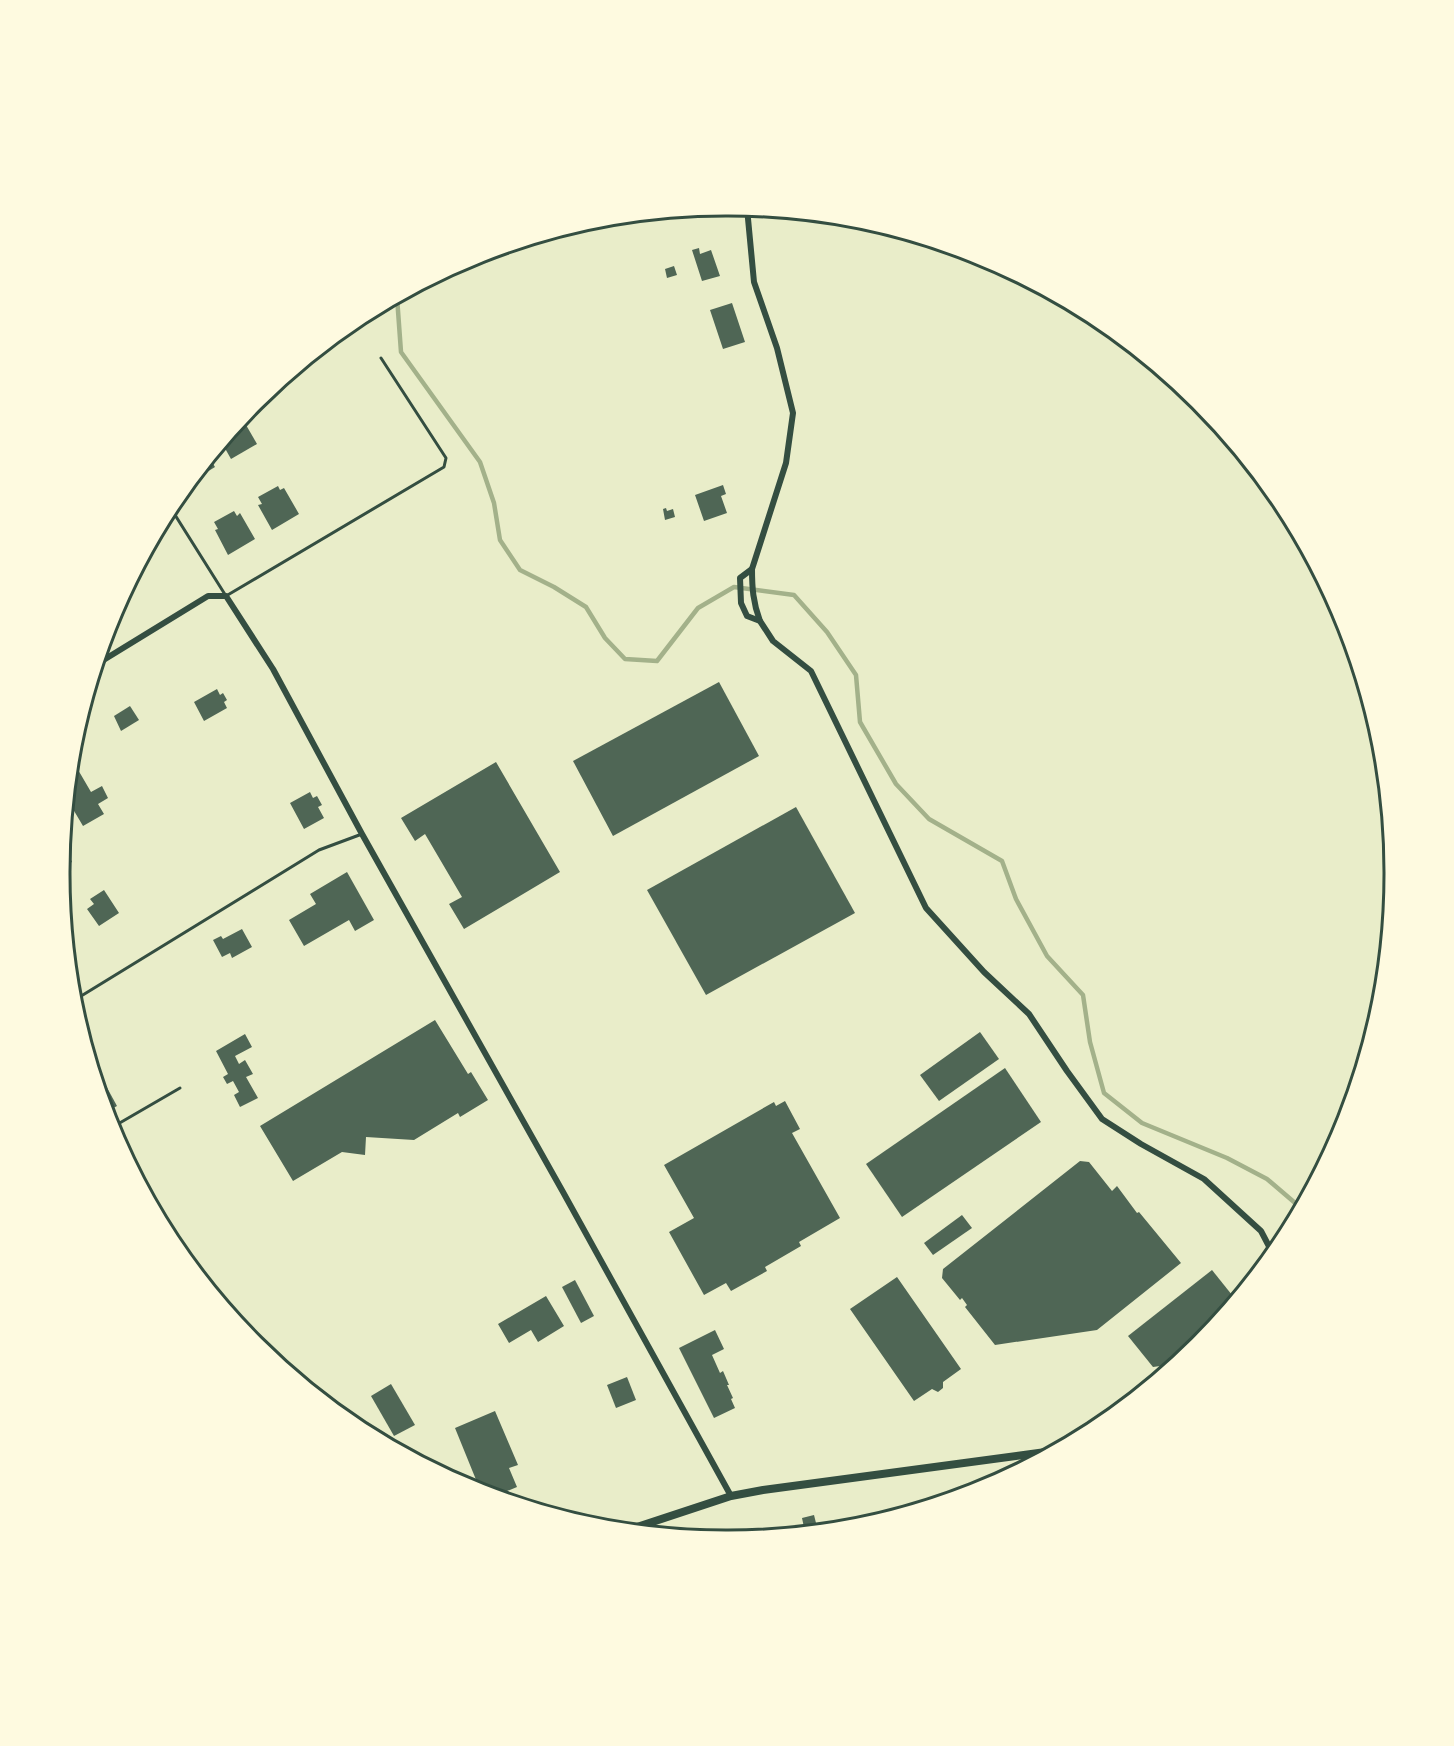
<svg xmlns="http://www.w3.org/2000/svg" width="1454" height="1746" font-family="'Libre Baskerville',serif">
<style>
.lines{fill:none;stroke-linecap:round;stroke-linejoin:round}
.stream{stroke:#a3b18a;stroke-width:4.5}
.building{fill:#4f6655}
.service{stroke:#344e41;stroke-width:3}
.minor{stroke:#344e41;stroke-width:6}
.tertiary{stroke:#344e41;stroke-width:8}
.rim{fill:none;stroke:#344e41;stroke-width:3}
</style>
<rect width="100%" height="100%" fill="#e9edc9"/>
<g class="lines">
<!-- stream -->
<path class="stream" d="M397,297L401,352L480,462L494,503L500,540L520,570L554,587L586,607L605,638L625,659L657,661L698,608L734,587L794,595L827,632L856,675L860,722L896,784L929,819L1002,861L1016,899L1047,956L1083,995L1090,1042L1104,1093L1142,1123L1227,1158L1267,1179L1301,1208"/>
</g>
<!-- building -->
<g class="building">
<path d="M699,248L700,254L711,250L720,276L702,281L692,250Z"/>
<path d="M674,266L677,275L667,278L665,269Z"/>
<path d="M732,303L745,342L723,349L710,310Z"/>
<path d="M242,418L257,444L231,459L222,443Z"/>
<path d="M209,457L215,467L189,483V482Z"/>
<path d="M723,485L726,494L721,496L727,513L704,521L695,495Z"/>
<path d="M278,486L280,490L284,488L299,514L272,530L258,505L262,504L258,497Z"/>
<path d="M666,508L667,511L673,509L675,517L665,520L663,509Z"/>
<path d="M234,511L237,516L240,513L255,539L228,555L215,530L218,529L214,522Z"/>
<path d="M719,682L759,756L613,836L573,761Z"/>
<path d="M217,689L220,695L223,693L227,700L224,702L227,708L204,721L194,702Z"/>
<path d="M130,706L139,720L121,731L114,716Z"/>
<path d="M81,715L87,725L78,730L77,729Z"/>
<path d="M496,762L560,872L464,929L449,904L462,897L425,834L415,841L401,818Z"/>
<path d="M77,768L91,792L102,786L108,798L98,804L104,814L83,826L67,799L70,772Z"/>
<path d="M310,792L313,798L317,796L322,805L318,807L324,818L304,829L290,803Z"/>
<path d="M796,807L855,913L706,995L647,890Z"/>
<path d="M65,847L72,862L61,867L62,848Z"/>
<path d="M347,872L374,920L355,931L349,920L304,946L289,920L316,904L310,894Z"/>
<path d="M104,890L119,913L99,926L87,909L94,904L90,899Z"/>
<path d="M242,929L252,947L232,958L230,953L222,957L213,940L221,936L223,939Z"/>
<path d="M435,1020L468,1074L471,1072L488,1100L460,1117L458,1113L414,1140L366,1137L365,1155L342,1152L293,1181L260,1126Z"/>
<path d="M980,1032L999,1059L939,1101L920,1075Z"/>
<path d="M245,1034L252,1047L235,1056L239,1064L245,1060L253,1074L246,1077L258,1098L240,1107L234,1095L239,1092L233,1081L227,1084L223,1077L228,1074L216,1051Z"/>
<path d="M1005,1068L1041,1122L902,1217L866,1164Z"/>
<path d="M105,1084L117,1106L106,1112L98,1087Z"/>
<path d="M785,1101L800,1129L792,1133L840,1218L799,1242L801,1246L765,1267L767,1271L731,1291L726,1283L704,1295L669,1232L694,1218L664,1165L774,1102L776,1106Z"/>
<path d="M1080,1161L1089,1162L1112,1191L1117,1186L1137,1213L1139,1212L1181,1263L1097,1330L995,1345L965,1307L967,1305L962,1298L960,1300L942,1278L943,1269Z"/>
<path d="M962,1215L972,1228L933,1255L924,1243Z"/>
<path d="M1212,1270L1236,1300L1198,1345L1175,1364L1153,1367L1128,1336Z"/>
<path d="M897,1277L961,1369L943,1382V1388L938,1392L932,1389L914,1401L850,1309Z"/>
<path d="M575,1280L594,1316L581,1323L562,1287Z"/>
<path d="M546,1296L564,1326L538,1342L531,1330L509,1343L498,1324Z"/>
<path d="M715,1330L724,1349L712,1355L720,1373L723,1371L729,1385H727L733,1398L731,1399L735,1408L714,1418L679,1348Z"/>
<path d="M627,1377L636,1400L616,1408L607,1385Z"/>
<path d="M391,1384L415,1425L394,1436L371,1396Z"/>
<path d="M495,1411L518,1465L509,1468L517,1487L495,1496L481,1492L455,1428Z"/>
<path d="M814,1515L818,1531L805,1532L802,1518Z"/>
</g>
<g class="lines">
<!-- service -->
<g class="service">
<path d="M170,507L226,596L444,467L446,458L381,358"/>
<path d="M73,1001L319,850L362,834"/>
<path d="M111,1128L180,1088"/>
</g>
<!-- minor -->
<g class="minor">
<path d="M747,208L754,282L777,348L793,413L786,463L752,569L740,578L741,603L747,616L760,621L773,641L811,671L926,908L984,972L1029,1014L1067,1071L1102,1119L1141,1144L1204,1179L1261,1231L1273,1254"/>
<path d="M752,569C752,587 753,603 760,621"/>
<path d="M97,664L208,596H226L273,669L362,834L563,1192L731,1496"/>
</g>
<!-- tertiary -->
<path class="tertiary" d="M628,1530L731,1496L763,1490L1053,1451"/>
</g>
<!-- crop -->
<path d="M0 0H1454V1746H0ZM726 216H728A656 656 0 0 1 1384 872V874A656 656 0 0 1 728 1530H726A656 656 0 0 1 70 874V872A656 656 0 0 1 726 216Z" fill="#fefae0" fill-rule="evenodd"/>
<path class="rim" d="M726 216H728A656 656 0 0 1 1384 872V874A656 656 0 0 1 728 1530H726A656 656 0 0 1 70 874V872A656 656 0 0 1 726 216Z"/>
</svg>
